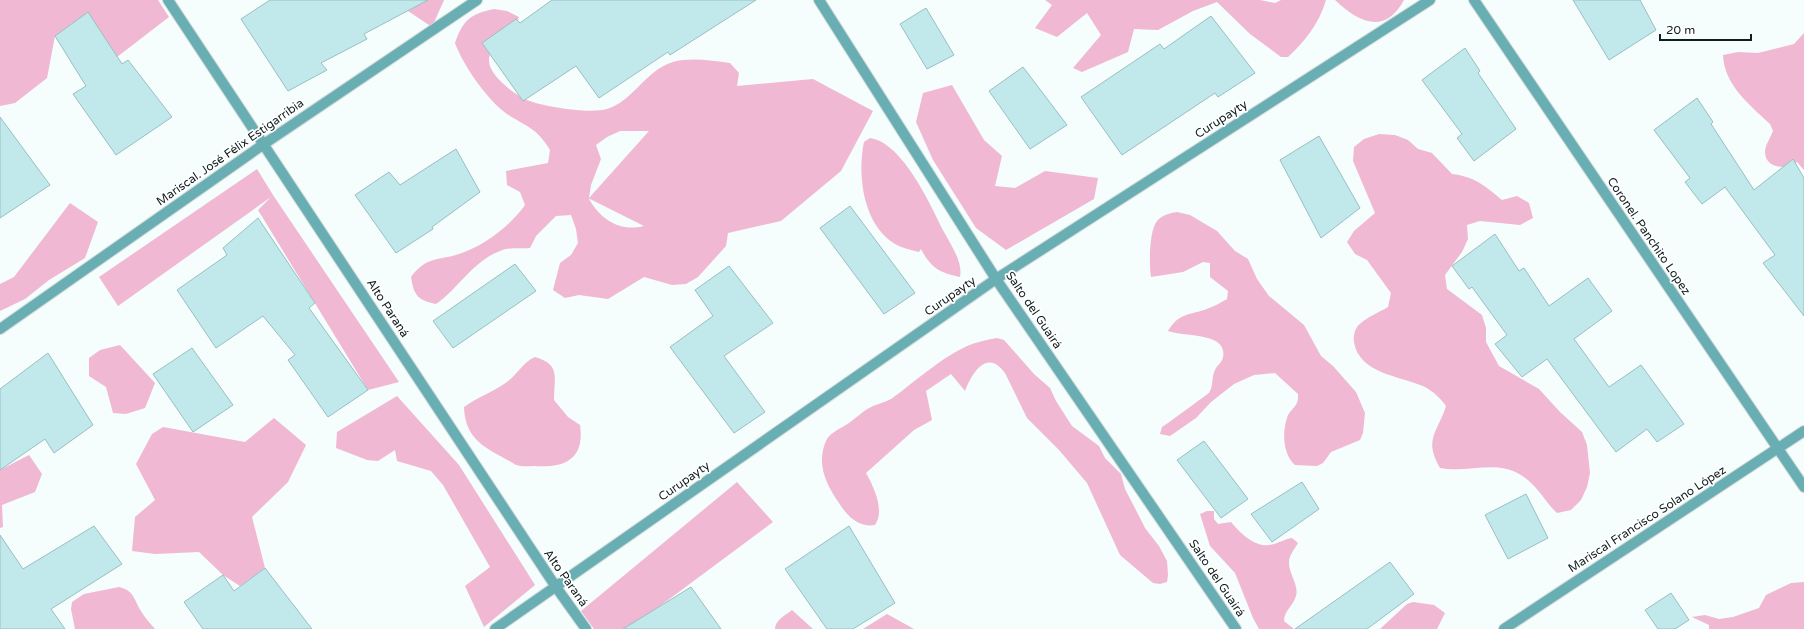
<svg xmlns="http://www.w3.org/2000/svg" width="1804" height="629" font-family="'Varela Round',sans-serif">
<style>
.green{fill:#f0b8d2;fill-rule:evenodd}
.building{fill:#c1e8eb;stroke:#99bfc2}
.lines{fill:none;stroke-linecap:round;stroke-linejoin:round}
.street-casing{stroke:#d0d9d9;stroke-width:12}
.street{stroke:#69aeb3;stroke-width:10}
.labels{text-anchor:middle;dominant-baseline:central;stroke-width:3.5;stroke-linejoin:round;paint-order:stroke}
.street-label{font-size:12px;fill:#0f1d1f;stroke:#fff}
</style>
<rect width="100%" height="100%" fill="#f5fdfd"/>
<!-- green -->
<g class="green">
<path d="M0,0H158L169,17L117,57L88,12L55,36L47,78L15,103L0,106Z"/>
<path d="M407,0H444L432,27L408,11Z"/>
<path d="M1045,0H1260L1275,3L1281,0H1326C1319,24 1305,41 1288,57H1281L1250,34L1217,2L1193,11L1158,30L1134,29L1128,52L1082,72L1073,68L1101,35L1087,13L1057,37L1035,28L1052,5Z"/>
<path d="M1335,0H1404C1385,35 1359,23 1335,0Z"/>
<path d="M494,9L507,11L519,17C517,21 516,28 513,31C504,41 490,44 489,60C488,75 515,95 527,100C544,107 590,114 607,109C633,101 646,70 673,62C691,57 713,61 730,63L739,73L737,86L813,79L873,111L841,171L781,221L728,233L726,246L698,277L686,284L672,285L644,277L608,299L579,295L565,298L553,290L560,263L571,255L578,243L576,229L571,215L556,216L536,236L530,248C521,249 508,247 500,251C473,261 459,288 436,304C418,300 414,296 411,277C427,256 437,261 459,254C484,246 510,226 525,205L520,192L507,185L506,171L548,163L550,150C535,125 524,127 503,111C485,96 463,65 455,43C463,20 470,14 494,9ZM620,131H649L589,198L591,185L601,159L596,145L607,137ZM589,199H590L644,226C620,232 601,220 589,199Z"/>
<path d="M1804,33V170L1797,162C1788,170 1765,169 1765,152C1765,145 1771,137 1773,131L1770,124C1750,105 1724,85 1723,55L1738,52L1758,53L1794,44Z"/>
<path d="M952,85L984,140L1002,156L995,186L1015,188L1045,171L1098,178L1094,199L1006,250L976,228L933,160L916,122L923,93Z"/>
<path d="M1379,134L1395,135L1408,140L1418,149L1432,153L1452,174C1475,177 1484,185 1502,200L1517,196L1529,203L1533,218L1520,225L1480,221L1467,225L1468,239L1462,252L1445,275L1447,289L1482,315L1486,328V342L1499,366L1539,389L1560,412L1582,432L1587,445L1590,473L1587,487L1581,500L1571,510L1557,513C1547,504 1541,492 1531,483C1503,455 1473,474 1440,468C1423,439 1438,432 1446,406C1440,398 1434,392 1425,387C1401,376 1359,374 1354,342C1353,336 1355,327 1361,323C1368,317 1379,312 1388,307L1391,293L1367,260L1355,254L1347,242L1354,231L1375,213L1353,161L1354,147L1364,139Z"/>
<path d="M870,138C903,143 930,204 944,232C951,245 963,262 960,277C940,273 931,268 921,249L919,252C911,250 902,248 895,244C863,225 857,175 864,142Z"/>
<path d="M257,169L273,195L399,382L368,390L258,210L271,197L118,306L99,277Z"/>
<path d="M70,203L98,222L85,258L49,280L25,299L0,311V284L14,277Z"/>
<path d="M1177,212L1190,215L1217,231L1235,251L1248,259L1257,279L1269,296L1304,325L1321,356L1333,366L1356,392L1365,413L1363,433L1360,440L1331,452L1323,463L1317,466L1295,465C1283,454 1282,433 1287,418C1291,407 1299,408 1298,394L1275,373L1254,375L1234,384L1211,402L1196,418L1170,436L1160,434L1162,427L1168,423L1209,393C1214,385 1211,378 1215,370C1217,365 1222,363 1223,357C1228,332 1184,337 1168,331C1178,314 1188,315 1204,310C1213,307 1220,303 1227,299L1228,291L1210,277V263L1203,262L1183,272L1151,277C1149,265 1149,231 1157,221C1162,215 1170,213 1177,212Z"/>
<path d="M997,338L1004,340L1034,374L1050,388L1056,401L1072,426L1099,446L1105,458L1121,474L1125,489L1139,516L1145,528L1159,546L1167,561L1168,575L1167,582L1160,584L1153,583L1120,555L1087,483L1059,450L1027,418L1005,373C987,348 972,373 965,391L951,374L926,391L932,420L914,430L866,473C874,487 885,511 875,525C859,528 847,516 839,503C826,484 816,464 826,441C830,432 842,428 849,423C856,418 862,412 869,408C876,404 884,403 891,399C916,381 938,360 965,347C976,342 986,340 997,338Z"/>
<path d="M120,345L155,383L145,408L126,414L113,413L106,387L89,376V358L100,350Z"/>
<path d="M535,357C561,365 554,376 554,400L568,417L580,425C585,460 564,468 534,466C527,466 522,467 516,465C490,449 465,443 464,407C478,397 493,392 507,382C518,374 523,362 535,357Z"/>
<path d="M397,396L459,465L535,585L484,627L465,586L490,567L443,485L431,471L397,461L395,450L378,461L367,460L336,448L337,432Z"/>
<path d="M274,418L306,445L288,482L252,517L265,568L240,586L223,575L199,552L155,554L132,551L135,517L155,500L136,464L152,434L163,427L245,442Z"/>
<path d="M29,455L42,474L35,492L2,505L3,527L0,528V470Z"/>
<path d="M737,482L773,522L629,629H594L581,611Z"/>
<path d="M1207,511H1214V519L1218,524L1231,522C1241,534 1257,550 1274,544C1281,542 1285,539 1292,538L1298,543C1294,550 1289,555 1289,563C1289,574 1299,585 1296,596C1293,606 1284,611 1284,621L1294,629H1259L1253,618L1235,573L1210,546L1200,514Z"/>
<path d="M1804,582V629H1709V625L1692,617L1705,615L1719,619L1733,617L1759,608L1766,595L1791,583Z"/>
<path d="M119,587C134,590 134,600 141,611C145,618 150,623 155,629H75L71,609L72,602L84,594Z"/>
<path d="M1413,602L1434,605L1445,613L1437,629H1380L1407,604Z"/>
<path d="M792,610L813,629H775C775,620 786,615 792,610Z"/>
<path d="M887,614L914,629H863Z"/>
</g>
<!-- building -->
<g class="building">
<path d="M270,0H428L364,34L367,39L321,63L327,70L288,91L241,19Z"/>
<path d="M552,0H756L670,55L668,52L599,98L576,66L523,101L482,43L516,19L520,23Z"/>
<path d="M1573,0H1640L1656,30L1609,60Z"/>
<path d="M926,8L954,55L927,69L900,24Z"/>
<path d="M88,12L122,64L128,60L172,117L116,155L73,94L86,86L55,36Z"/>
<path d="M1211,16L1255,73L1218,97L1215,93L1122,155L1081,97L1160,44L1164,49Z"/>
<path d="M1465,48L1480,71L1478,73L1516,129L1474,161L1457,138L1462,134L1422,80Z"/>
<path d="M1023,67L1067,125L1030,149L989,91Z"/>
<path d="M1697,98L1713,122L1711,124L1754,190L1793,159L1804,178V316L1763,263L1775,255L1725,187L1702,204L1685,182L1690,178L1654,130Z"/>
<path d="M0,117L50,185L0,218Z"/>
<path d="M1319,136L1360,208L1321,238L1280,160Z"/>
<path d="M456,149L480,192L432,227L433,229L396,253L355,195L389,172L400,185Z"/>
<path d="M850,206L915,293L884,314L820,228Z"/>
<path d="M258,218L315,303L309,308L368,390L328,417L288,360L295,355L263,316L216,348L177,290L227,255L223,248Z"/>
<path d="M1495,234L1519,271L1524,268L1549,306L1588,278L1612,311L1574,339L1609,387L1641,365L1684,424L1657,442L1647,429L1616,452L1547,359L1522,377L1495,344L1507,335L1472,287L1469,289L1452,266Z"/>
<path d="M515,264L536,291L453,348L433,321Z"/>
<path d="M729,266L773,323L724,356L765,412L734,433L670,347L713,316L695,290Z"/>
<path d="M192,348L233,405L193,432L153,374Z"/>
<path d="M48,353L93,425L54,453L45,439L0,470V389Z"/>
<path d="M1204,441L1248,499L1221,518L1177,460Z"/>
<path d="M1302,482L1319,509L1272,542L1251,514Z"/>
<path d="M1526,494L1548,538L1508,559L1485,515Z"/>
<path d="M94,526L122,564L51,609L65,629H0V535L23,569Z"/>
<path d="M849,526L895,603L853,629H827L785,569Z"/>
<path d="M1390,562L1414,594L1367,629H1295Z"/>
<path d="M265,568L312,629H203L184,602L223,575L234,591Z"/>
<path d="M691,587L721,629H623Z"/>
<path d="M1671,593L1689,620L1675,629H1658L1645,610Z"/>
</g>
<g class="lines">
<!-- street casing -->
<g class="street-casing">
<g id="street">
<path d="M168,0L556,587L586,629"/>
<path d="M819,0L996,279L1236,629"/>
<path d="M1474,0L1804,487"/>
<path d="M0,329L264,144L477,0"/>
<path d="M495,629L996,279L1430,0"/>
<path d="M1504,629L1804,431"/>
</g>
</g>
<!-- street -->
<use href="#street" class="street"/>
</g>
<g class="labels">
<!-- street labels -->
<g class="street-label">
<text transform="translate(1221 119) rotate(-33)">Curupayty</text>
<text transform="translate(230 152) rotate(-35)">Mariscal. José Félix Estigarribia</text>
<text transform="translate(1649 236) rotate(56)">Coronel. Panchito Lopez</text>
<text transform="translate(950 296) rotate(-35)">Curupayty</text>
<text transform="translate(388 308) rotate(57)">Alto Paraná</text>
<text transform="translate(1034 310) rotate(56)">Salto del Guairá</text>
<text transform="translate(684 481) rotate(-35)">Curupayty</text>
<text transform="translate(1647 519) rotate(-33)">Mariscal Francisco Solano López</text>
<text transform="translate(566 578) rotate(55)">Alto Paraná</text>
<text transform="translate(1217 578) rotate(56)">Salto del Guairá</text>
</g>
</g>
<!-- scale -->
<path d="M1660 34v6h91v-6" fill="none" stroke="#0f1d1f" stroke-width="2"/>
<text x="1666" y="34" font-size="12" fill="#0f1d1f" stroke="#ffffff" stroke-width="3" paint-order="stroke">20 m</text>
</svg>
